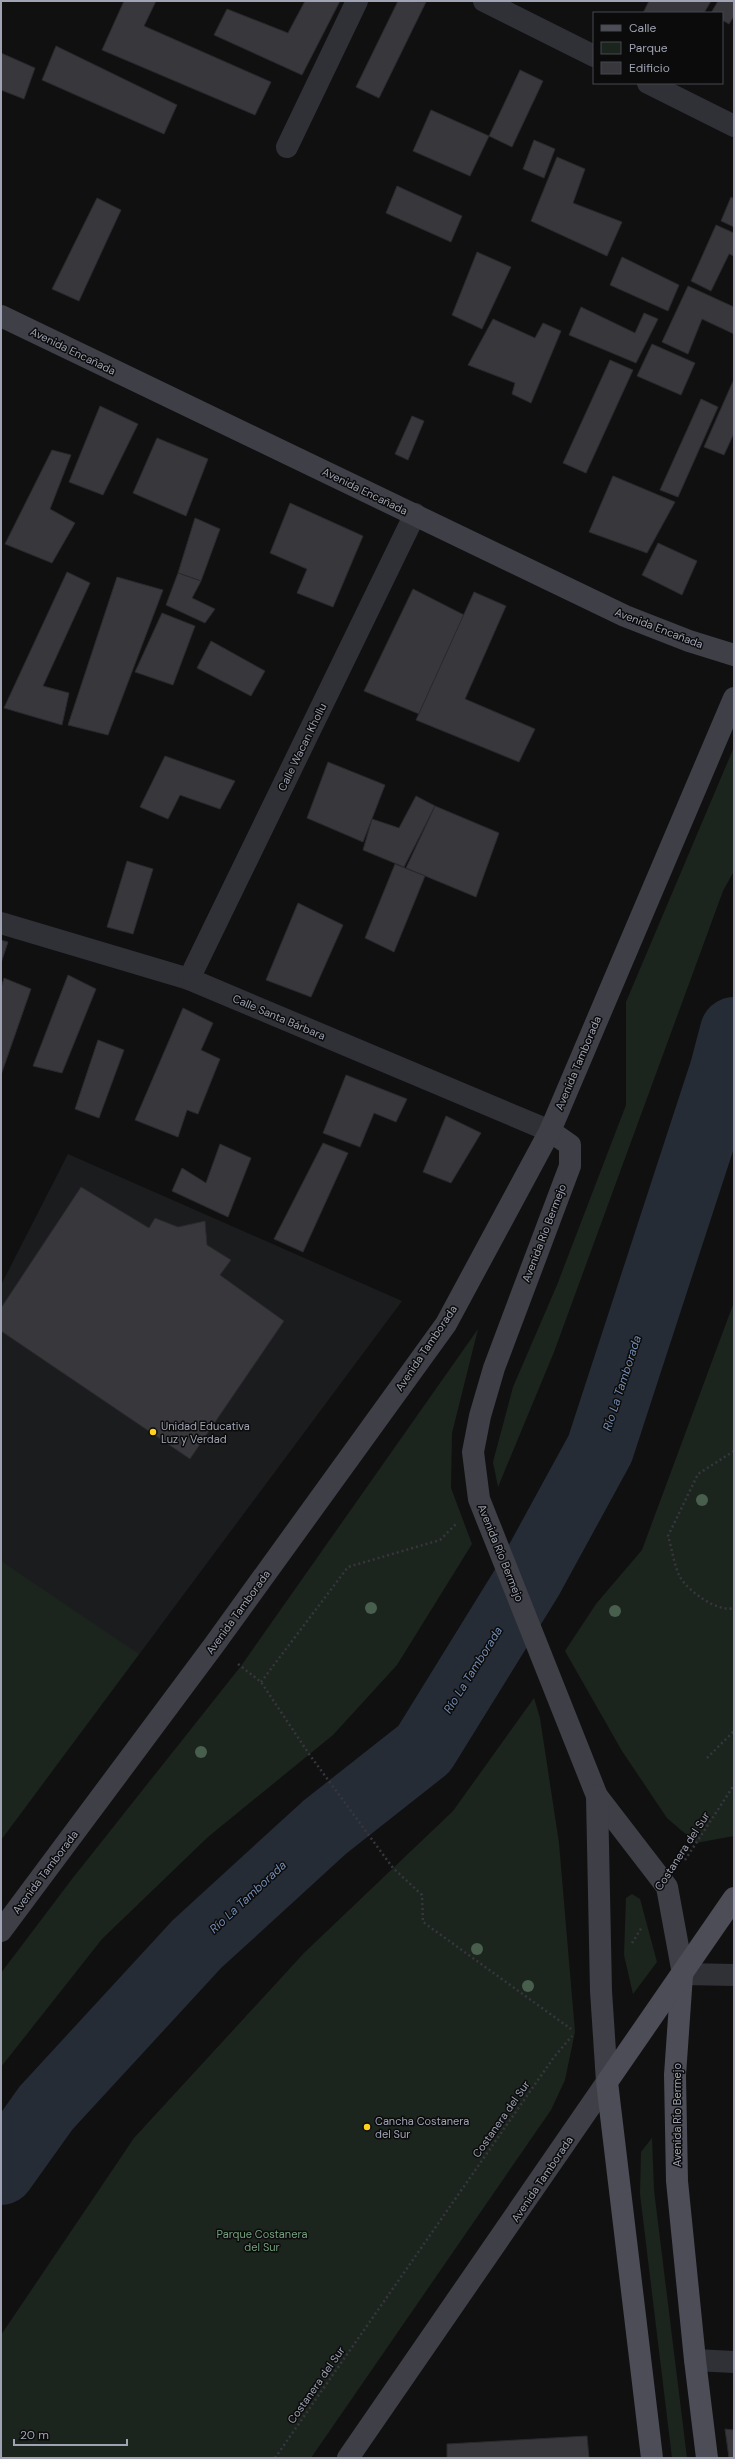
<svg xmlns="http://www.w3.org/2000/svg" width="735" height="2459" font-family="'DM Sans',sans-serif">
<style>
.built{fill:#1b1c1e}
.green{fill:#1c241e}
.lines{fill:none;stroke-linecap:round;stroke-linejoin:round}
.river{stroke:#252c36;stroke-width:68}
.building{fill:#37373c;stroke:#2a292d}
.path{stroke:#36373e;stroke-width:2.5;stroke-dasharray:2 3;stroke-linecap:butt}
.minor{stroke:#303137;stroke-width:22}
.tertiary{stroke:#303137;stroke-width:22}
.secondary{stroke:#3e3f47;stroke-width:22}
.primary{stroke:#4c4d56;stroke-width:22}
.tree{fill:#475f4c}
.poi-dot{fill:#ffd11a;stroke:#0b0b0c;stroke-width:1.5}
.labels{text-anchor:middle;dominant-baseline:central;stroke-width:3;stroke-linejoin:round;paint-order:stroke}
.street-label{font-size:11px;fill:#9fa3b3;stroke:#0b0b0c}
.poi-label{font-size:11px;fill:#9fa3b3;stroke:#0b0b0c;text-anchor:start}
.park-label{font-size:11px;fill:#74a07d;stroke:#0b0b0c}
.water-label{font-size:12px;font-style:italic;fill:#738cb2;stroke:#0b0b0c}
</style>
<rect width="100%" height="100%" fill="#101011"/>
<!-- built -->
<path class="built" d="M68,1154L402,1301L1,1840V1285Z"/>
<!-- green -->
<g class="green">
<path d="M734,747V871L723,891L554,1352L498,1487L493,1462L513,1387L557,1285L626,1105V1002Z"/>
<path d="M734,1302V1836L696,1843L667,1818L622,1751L565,1651L596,1604L642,1550Z"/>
<path d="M478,1329L452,1433L451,1488L472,1544L397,1665L333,1735L208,1837L102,1939L1,2067V1973L72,1879L241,1666Z"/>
<path d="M1,1561L139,1654L1,1840Z"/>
<path d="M534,1698L540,1718L559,1843L575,2032L565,2080L551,2110L311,2458H1V2335L134,2138L304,1953L453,1811Z"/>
<path d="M632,1894L640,1899L657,1962L633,1994L624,1955L626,1898Z"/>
<path d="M652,2138L654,2190L687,2458H672L640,2194L641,2152Z"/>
</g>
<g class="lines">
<!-- river -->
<path class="river" d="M1,2171L46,2108L197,1944L325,1827L424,1749L529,1579L600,1449L724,1069L734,1031"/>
</g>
<!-- building -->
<g class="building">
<path d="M124,1H156L144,26L271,82L255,115L102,50Z"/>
<path d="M305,1H340L302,75L214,35L227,9L288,33Z"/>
<path d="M398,1L426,2L379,98L356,87Z"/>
<path d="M649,1H711L704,13H643Z"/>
<path d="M718,1H734V16L729,24L722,20V13H711Z"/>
<path d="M56,46L177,105L164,134L42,80Z"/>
<path d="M1,53L35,68L24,99L1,90Z"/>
<path d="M520,70L543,81L512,147L489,136Z"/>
<path d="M431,110L489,136L470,176L413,151Z"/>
<path d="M534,140L555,149L544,178L523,169Z"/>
<path d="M557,157L585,169L573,203L622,222L607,256L531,221Z"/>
<path d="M397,186L462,216L451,242L386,213Z"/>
<path d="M731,197L734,199V227L721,221Z"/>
<path d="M97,198L121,210L79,301L52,289Z"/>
<path d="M716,225L734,233V256L729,254L711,291L691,281Z"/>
<path d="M477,252L511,267L482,329L452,315Z"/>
<path d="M622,257L679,285L668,311L610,285Z"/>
<path d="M688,286L734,307V334L702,319L688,354L662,342Z"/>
<path d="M581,307L635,333L644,313L658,319L636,363L569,335Z"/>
<path d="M493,319L535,338L543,323L561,331L531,403L512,394L515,383L468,365Z"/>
<path d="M652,344L695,363L681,395L637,376Z"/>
<path d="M610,360L633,370L586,473L563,463Z"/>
<path d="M734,379V433L724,455L704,447Z"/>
<path d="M701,399L718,407L678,497L660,490Z"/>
<path d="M100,406L138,424L103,495L69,482Z"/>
<path d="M412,416L424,421L408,460L395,454Z"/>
<path d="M157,438L208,459L186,516L133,493Z"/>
<path d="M52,450L71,455L50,509L75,523L52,563L5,544Z"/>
<path d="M613,476L675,502L647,553L589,532Z"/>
<path d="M290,503L363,536L333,607L297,593L307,569L270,553Z"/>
<path d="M195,518L220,529L201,581L178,573Z"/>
<path d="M658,543L697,561L682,595L642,575Z"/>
<path d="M67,572L90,583L43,686L69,693L62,725L4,708Z"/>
<path d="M178,573L201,581L192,598L215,609L205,623L166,605Z"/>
<path d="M117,577L163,590L108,735L68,725Z"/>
<path d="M413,589L464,615L419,714L364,691Z"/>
<path d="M474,592L506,606L465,699L535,729L519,762L416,720Z"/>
<path d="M162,613L195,626L173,685L135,672Z"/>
<path d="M211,641L265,671L251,696L197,668Z"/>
<path d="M165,756L235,781L220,809L180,795L168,819L140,807Z"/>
<path d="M328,762L385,785L363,842L307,818Z"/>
<path d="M416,796L435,806L404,867L363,850L372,819L399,828Z"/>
<path d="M435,806L499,833L476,897L406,868Z"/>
<path d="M127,861L153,869L133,934L107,927Z"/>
<path d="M395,864L425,876L394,952L365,938Z"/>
<path d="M298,903L343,925L311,997L266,980Z"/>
<path d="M1,940L8,942L1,963Z"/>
<path d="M68,975L96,989L62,1073L33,1066Z"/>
<path d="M4,978L31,989L1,1075V988Z"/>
<path d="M183,1008L213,1023L201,1050L220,1059L198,1114L187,1110L178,1137L135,1120Z"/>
<path d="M98,1040L124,1050L99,1118L75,1109Z"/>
<path d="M346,1075L407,1099L396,1122L374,1113L360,1147L323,1133Z"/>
<path d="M446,1116L481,1133L451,1183L423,1172Z"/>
<path d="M323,1143L348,1153L303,1252L274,1239Z"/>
<path d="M220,1144L251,1158L228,1217L172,1191L182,1168L206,1183Z"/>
<path d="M81,1187L149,1228L155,1218L178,1227L205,1221L207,1245L231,1260L220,1275L284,1321L190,1459L1,1331V1308Z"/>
<path d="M725,2429L734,2430V2458H729Z"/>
<path d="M587,2436L589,2458H447V2444Z"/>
</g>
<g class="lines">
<!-- path -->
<g class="path">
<path d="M734,1451L698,1474L668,1536C672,1548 674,1566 680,1577C688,1591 718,1613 734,1608"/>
<path d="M238,1664L261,1682L309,1754L393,1868L422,1895L423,1922L571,2029"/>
<path d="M261,1682L348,1567L440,1540L456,1524"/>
<path d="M707,1758L734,1731"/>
<path d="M685,1860L734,1785"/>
<path d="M632,1943L642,1927"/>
<path d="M275,2458L554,2057L572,2036"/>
</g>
<!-- minor -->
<g class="minor">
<path d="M484,1L594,56"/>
<path d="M648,83L734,126"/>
<path d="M287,147L357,1"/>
<path d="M1,923L189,979L550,1131"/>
<path d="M189,979L415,514"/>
<path d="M695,2360L734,2362"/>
</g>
<!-- tertiary -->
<path class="tertiary" d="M683,1974L734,1975"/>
<!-- secondary -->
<g class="secondary">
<path d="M1,316L625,616L689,641L734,655"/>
<path d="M550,1131L570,1145V1166L494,1368L480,1416L473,1452L479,1499L597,1796L667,1887L683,1974"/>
<path d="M1,1931L214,1645L446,1324L550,1131L734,698"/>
<path d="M348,2458L607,2082L601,1991L597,1796"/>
</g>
<!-- primary -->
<g class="primary">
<path d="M682,1975L675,2075L677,2181L695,2360L707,2458"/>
<path d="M652,2458L607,2082L734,1898"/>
</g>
</g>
<!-- trees -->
<g class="tree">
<circle cx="702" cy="1500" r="6"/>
<circle cx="371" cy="1608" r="6"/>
<circle cx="615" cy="1611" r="6"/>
<circle cx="201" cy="1752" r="6"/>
<circle cx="477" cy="1949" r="6"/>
<circle cx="528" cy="1986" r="6"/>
</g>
<!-- markers -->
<g class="poi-dot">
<circle cx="153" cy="1432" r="4"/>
<circle cx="367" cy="2127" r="4"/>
</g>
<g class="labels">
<!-- street labels -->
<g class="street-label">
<text transform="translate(73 351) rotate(26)">Avenida Encañada</text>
<text transform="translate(365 491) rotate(26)">Avenida Encañada</text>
<text transform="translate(659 628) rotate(21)">Avenida Encañada</text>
<text transform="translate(302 747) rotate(-64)">Calle Wacan Khollu</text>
<text transform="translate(279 1017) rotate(23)">Calle Santa Bárbara</text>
<text transform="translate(578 1063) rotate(-67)">Avenida Tamborada</text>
<text transform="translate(544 1233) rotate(-69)">Avenida Río Bermejo</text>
<text transform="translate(426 1348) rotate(-56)">Avenida Tamborada</text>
<text transform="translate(501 1553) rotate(68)">Avenida Río Bermejo</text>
<text transform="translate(238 1612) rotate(-54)">Avenida Tamborada</text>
<text transform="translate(682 1851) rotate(-57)">Costanera del Sur</text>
<text transform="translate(45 1872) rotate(-53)">Avenida Tamborada</text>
<text transform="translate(677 2115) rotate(-90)">Avenida Río Bermejo</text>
<text transform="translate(501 2119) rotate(-55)">Costanera del Sur</text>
<text transform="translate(542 2179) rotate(-56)">Avenida Tamborada</text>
<text transform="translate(316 2385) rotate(-55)">Costanera del Sur</text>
</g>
<!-- poi labels -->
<g class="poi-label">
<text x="161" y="1426">Unidad Educativa<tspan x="161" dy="13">Luz y Verdad</tspan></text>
<text x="375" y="2121">Cancha Costanera<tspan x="375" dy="13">del Sur</tspan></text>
</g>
<!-- park labels -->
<g class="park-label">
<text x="262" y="2234">Parque Costanera<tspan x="262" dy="13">del Sur</tspan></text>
</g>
<!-- water labels -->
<g class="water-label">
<text transform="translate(622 1383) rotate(-72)">Río La Tamborada</text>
<text transform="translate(473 1670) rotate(-58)">Río La Tamborada</text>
<text transform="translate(248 1897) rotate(-43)">Río La Tamborada</text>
</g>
</g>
<!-- border -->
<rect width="735" height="2459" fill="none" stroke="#9fa3b3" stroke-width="4"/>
<!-- legend -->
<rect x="593" y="12" width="130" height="72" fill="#0b0b0c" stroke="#46484f"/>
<rect x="601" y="25" width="20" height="6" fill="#4c4d56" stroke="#46484f"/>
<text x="629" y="32" font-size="12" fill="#9fa3b3">Calle</text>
<rect x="601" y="42" width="20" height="12" fill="#1c241e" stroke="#46484f"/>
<text x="629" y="52" font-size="12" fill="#9fa3b3">Parque</text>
<rect x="601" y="62" width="20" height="12" fill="#37373c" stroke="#46484f"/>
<text x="629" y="72" font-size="12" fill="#9fa3b3">Edificio</text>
<!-- scale -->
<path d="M14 2439v6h113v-6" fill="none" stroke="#9fa3b3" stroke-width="2"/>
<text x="20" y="2439" font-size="12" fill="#9fa3b3" stroke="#0b0b0c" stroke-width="3" paint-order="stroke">20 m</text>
</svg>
